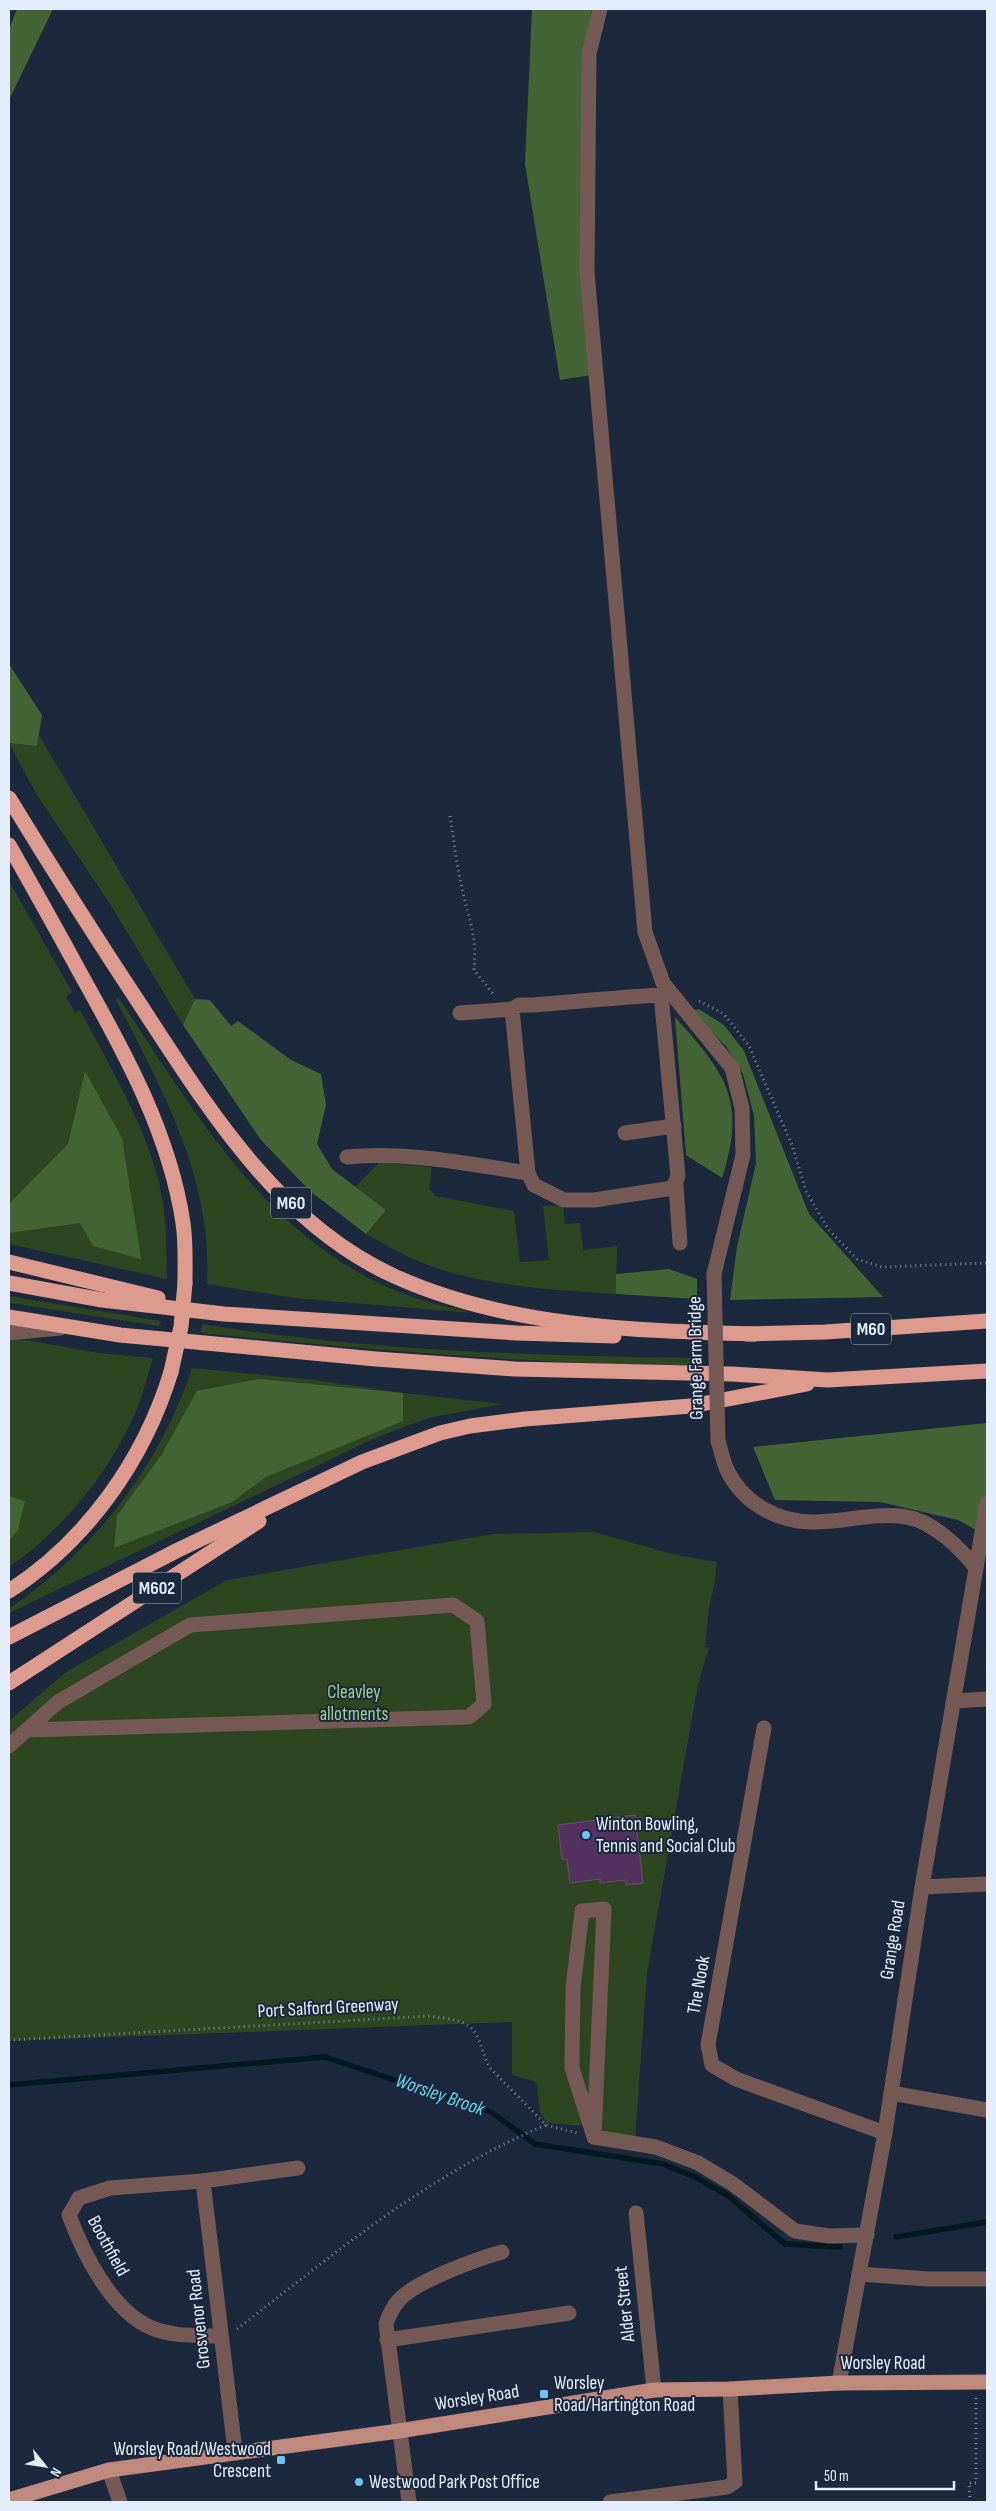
<svg xmlns="http://www.w3.org/2000/svg" width="996" height="2511" font-family="'Sofia Sans Condensed',sans-serif">
<style>
.green{fill:#2e4522}
.forest{fill:#456435}
.lines{fill:none;stroke-linecap:round;stroke-linejoin:round}
.stream{stroke:#01191e;stroke-width:5.5}
.building{fill:#53325d;stroke:#645369}
.path{stroke:#7d8899;stroke-width:3;stroke-dasharray:1 4;stroke-linecap:butt}
.minor{stroke:#745954;stroke-width:15}
.major{stroke:#bf897e;stroke-width:15}
.highway{stroke:#dc9b8e;stroke-width:15}
.minor-bridge{stroke:#745954;stroke-width:15}
.highway-bridge{stroke:#dc9b8e;stroke-width:15}
.poi-dot{fill:#6ec2f4;stroke:#1c283c;stroke-width:2}
.labels{text-anchor:middle;dominant-baseline:central;stroke-width:4;stroke-linejoin:round;paint-order:stroke}
.shield{fill:#1c283c;stroke:#a8b2c2;stroke-width:1}
.shield-label{font-size:18px;font-weight:bold;fill:#e4edfb}
.street-label{font-size:19px;fill:#e4edfb;stroke:#1c283c}
.park-label{font-size:19px;fill:#a1d289;stroke:#1c283c}
.poi-label{font-size:19px;fill:#e4edfb;stroke:#1c283c;text-anchor:start}
.water-label{font-size:20px;font-style:italic;fill:#5ed5ed;stroke:#1c283c}
</style>
<rect width="100%" height="100%" fill="#1c283c"/>
<!-- green -->
<g class="green">
<path d="M39,735L195,999L183,1025L112,907L35,792L9,743L37,746Z"/>
<path d="M9,881L72,992L66,997L75,1013L80,1010C112,1071 156,1141 164,1210C167,1232 166,1256 167,1279L9,1244Z"/>
<path d="M118,997C196,1113 268,1243 407,1295C428,1303 451,1307 472,1313L294,1298L207,1284C213,1180 162,1089 116,1000Z"/>
<path d="M380,1162L432,1167L429,1189L436,1196L514,1211L520,1262L549,1260L543,1206L563,1205L565,1224L580,1223L583,1250L617,1246L616,1294C553,1290 487,1287 428,1265C406,1257 386,1245 366,1234L386,1210L355,1187Z"/>
<path d="M9,1296L161,1321L159,1326L9,1303Z"/>
<path d="M202,1324C365,1351 535,1356 699,1358L700,1366C533,1364 367,1350 201,1333Z"/>
<path d="M9,1337L99,1353L153,1358C147,1378 142,1398 134,1416C107,1475 63,1530 9,1567Z"/>
<path d="M192,1368L316,1380L403,1393L503,1404L428,1418L373,1439L9,1613V1609C95,1549 159,1468 192,1368Z"/>
<path d="M594,1532L676,1555L717,1562L714,1587L709,1606L705,1647L709,1648L698,1684L647,1973L635,2141L584,2126L547,2123L540,2113L537,2085L534,2081L512,2075V2022L9,2041V1721L66,1672L227,1580L493,1534Z"/>
</g>
<!-- forest -->
<g class="forest">
<path d="M17,9H53L9,100V29Z"/>
<path d="M532,9H592L583,51L591,375L560,380L525,164Z"/>
<path d="M9,664L42,715L37,746L9,743Z"/>
<path d="M195,999L210,1000L231,1026L238,1021L291,1060L321,1074L326,1105L317,1144L332,1169L386,1210L366,1234L310,1191L261,1140L183,1025Z"/>
<path d="M699,1009L724,1025L744,1051L809,1214L883,1297L730,1300L737,1247L756,1163L754,1116L743,1074L726,1046L691,1011Z"/>
<path d="M675,1017C725,1073 747,1100 722,1178L686,1155Z"/>
<path d="M85,1071L122,1138L141,1259L93,1246L80,1223L9,1233V1204L68,1144Z"/>
<path d="M669,1269L697,1279V1299L616,1294V1274Z"/>
<path d="M259,1379L403,1393V1421L266,1477L232,1502L114,1548L117,1516L162,1454L197,1391Z"/>
<path d="M987,1423V1536L958,1520L880,1502L775,1500L753,1447Z"/>
<path d="M9,1496L25,1501L18,1530L9,1541Z"/>
</g>
<g class="lines">
<!-- stream -->
<g class="stream">
<path d="M9,2085L325,2057L491,2112L535,2144L663,2164L695,2177L727,2195L785,2244L840,2247"/>
<path d="M896,2237L987,2222"/>
</g>
</g>
<!-- building -->
<path class="building" d="M635,1815L643,1883L626,1885V1880L600,1883V1879L570,1883L567,1859H562L558,1825Z"/>
<g class="lines">
<!-- path -->
<g class="path">
<path d="M450,816C454,842 457,868 463,893C470,924 477,936 474,970L494,995"/>
<path d="M699,1001L724,1014L749,1046L792,1145L806,1191L828,1229L857,1259L882,1267L987,1263"/>
<path d="M9,2040L430,2016C449,2019 470,2019 478,2038C483,2049 484,2058 490,2068L546,2125L577,2133"/>
<path d="M237,2329C337,2252 428,2174 546,2125"/>
<path d="M970,2502L969,2483H976V2398"/>
</g>
<!-- minor -->
<g class="minor">
<path d="M600,9L589,54L587,272L645,932L663,983L732,1068L742,1108L743,1155L714,1274"/>
<path d="M661,994L678,1176L673,1188L594,1200H564L534,1185L528,1173L512,1009L519,1005H533C579,1001 626,997 672,994"/>
<path d="M460,1013L512,1009"/>
<path d="M625,1133L674,1126"/>
<path d="M347,1157C407,1151 468,1164 528,1173"/>
<path d="M676,1185L680,1243"/>
<path d="M9,1333L60,1328"/>
<path d="M718,1441C721,1450 723,1461 727,1470C743,1503 777,1522 814,1522C845,1522 875,1512 906,1517C933,1521 960,1548 976,1568"/>
<path d="M954,1701L987,1699"/>
<path d="M764,1728L708,2045L712,2065L736,2079L885,2133"/>
<path d="M9,1746L58,1702L190,1625L453,1605L477,1621L484,1704L469,1717L27,1730"/>
<path d="M922,1887L987,1884"/>
<path d="M604,1909L594,2137L572,2068L573,1988L582,1911Z"/>
<path d="M891,2093L987,2110"/>
<path d="M594,2137L656,2147L698,2163L733,2184L795,2231L829,2236L867,2235"/>
<path d="M203,2181L235,2451"/>
<path d="M636,2213L654,2390"/>
<path d="M859,2274L928,2279H984"/>
<path d="M221,2336C198,2335 173,2337 152,2328C112,2312 83,2253 69,2215L79,2198L110,2188L203,2181L298,2168"/>
<path d="M387,2340L569,2313"/>
<path d="M839,2383L885,2133L922,1887L987,1503"/>
<path d="M109,2470L120,2502"/>
<path d="M409,2502L386,2324C389,2315 393,2307 399,2300C416,2281 477,2259 502,2252"/>
<path d="M610,2502L727,2487L735,2482L730,2389"/>
</g>
<!-- major -->
<path class="major" d="M9,2500L109,2470L399,2431L654,2390L730,2389L839,2383L987,2382"/>
<!-- highway -->
<g class="highway">
<path d="M9,798C53,870 98,941 145,1012C211,1113 280,1224 394,1276C506,1327 635,1331 755,1334"/>
<path d="M9,845C34,889 59,934 83,978C126,1055 170,1135 183,1223C186,1243 185,1263 185,1283"/>
<path d="M9,1262L158,1298"/>
<path d="M9,1283L102,1300L224,1314L517,1333L614,1336"/>
<path d="M9,1317L120,1335L376,1359L515,1369L732,1374L828,1380L987,1371"/>
<path d="M747,1334L825,1332L987,1321"/>
<path d="M9,1591C87,1541 144,1460 171,1372"/>
<path d="M9,1637L178,1550L362,1462L440,1433L470,1426L525,1419L691,1406L807,1384"/>
<path d="M9,1683L259,1521"/>
</g>
<!-- minor-bridge -->
<path class="minor-bridge" d="M714,1274L718,1441"/>
<!-- highway-bridge -->
<path class="highway-bridge" d="M171,1372L181,1327L185,1283"/>
</g>
<!-- markers -->
<g class="poi-dot">
<circle cx="586" cy="1835" r="5"/>
<rect x="539" y="2389" width="10" height="10" rx="2.5"/>
<rect x="276" y="2455" width="10" height="10" rx="2.5"/>
<circle cx="359" cy="2482" r="5"/>
</g>
<g class="labels">
<!-- shield labels -->
<g class="shield">
<rect x="271" y="1187.5" width="40" height="31" rx="4"/>
<rect x="851" y="1313.5" width="40" height="31" rx="4"/>
<rect x="133" y="1572.5" width="48" height="31" rx="4"/>
</g>
<g class="shield-label">
<text x="291" y="1203">M60</text>
<text x="871" y="1329">M60</text>
<text x="157" y="1588">M602</text>
</g>
<!-- street labels -->
<g class="street-label">
<text transform="translate(696 1358) rotate(-91)">Grange Farm Bridge</text>
<text transform="translate(893 1940) rotate(-81)">Grange Road</text>
<text transform="translate(699 1985) rotate(-80)">The Nook</text>
<text transform="translate(328 2008) rotate(-3)">Port Salford Greenway</text>
<text transform="translate(108 2246) rotate(61)">Boothfield</text>
<text transform="translate(625 2304) rotate(-96)">Alder Street</text>
<text transform="translate(199 2319) rotate(-96)">Grosvenor Road</text>
<text x="883" y="2363">Worsley Road</text>
<text transform="translate(477 2398) rotate(-9)">Worsley Road</text>
</g>
<!-- park labels -->
<g class="park-label">
<text x="354" y="1692">Cleavley<tspan x="354" dy="22">allotments</tspan></text>
</g>
<!-- poi labels -->
<g class="poi-label">
<text x="596" y="1824">Winton Bowling,<tspan x="596" dy="22">Tennis and Social Club</tspan></text>
<text x="554" y="2383">Worsley<tspan x="554" dy="22">Road/Hartington Road</tspan></text>
<text x="271" y="2449" text-anchor="end">Worsley Road/Westwood<tspan x="271" dy="22">Crescent</tspan></text>
<text x="369" y="2482">Westwood Park Post Office</text>
</g>
<!-- water labels -->
<g class="water-label">
<text transform="translate(440 2095) rotate(19)">Worsley Brook</text>
</g>
</g>
<!-- border -->
<rect width="996" height="2511" fill="none" stroke="#e4edfb" stroke-width="20"/>
<!-- north arrow -->
<g transform="translate(45 2466) rotate(120)" stroke="#1c283c" stroke-width="4" paint-order="stroke">
<path d="M0-4L9 19L0 12L-9 19Z" fill="#e4edfb"/>
<text y="-8" font-size="14" font-weight="bold" text-anchor="middle" fill="#e4edfb">N</text>
</g>
<!-- scale -->
<path d="M816 2481v8h138v-8" fill="none" stroke="#e4edfb" stroke-width="2.5"/>
<text x="824" y="2481" font-size="15" fill="#e4edfb" stroke="#1c283c" stroke-width="4" paint-order="stroke">50 m</text>
</svg>
